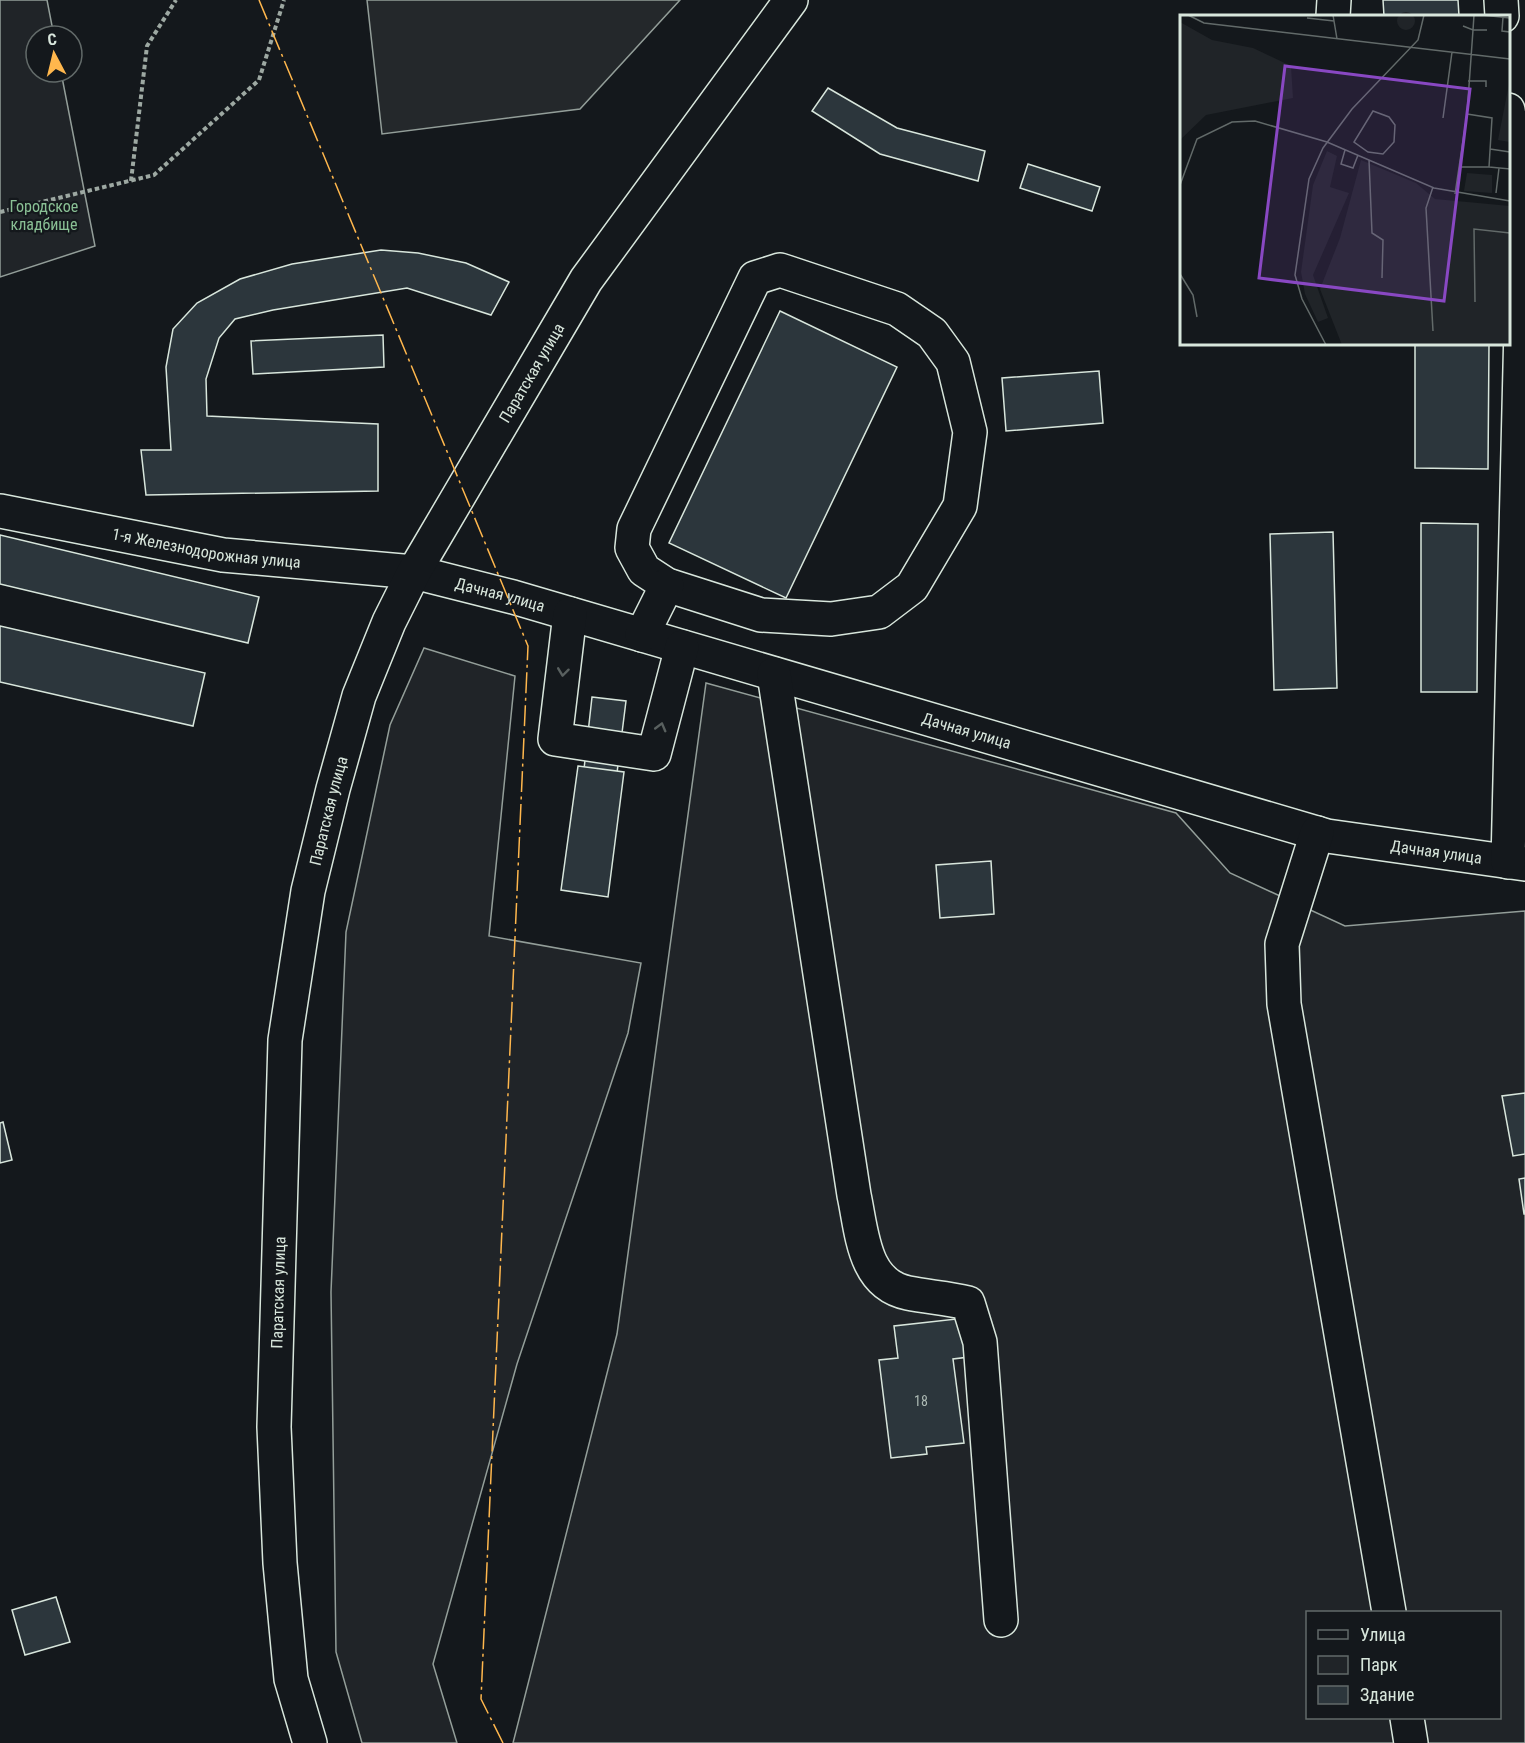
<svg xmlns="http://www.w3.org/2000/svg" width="1525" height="1743" font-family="'Roboto Condensed',sans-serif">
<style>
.green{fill:#202428;stroke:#939e99;stroke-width:1.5;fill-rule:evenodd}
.parking{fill:#24282b;stroke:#939e99;stroke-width:1.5}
.building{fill:#2c363c;stroke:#d8e6dc;stroke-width:1.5}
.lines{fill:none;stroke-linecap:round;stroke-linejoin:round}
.minor-casing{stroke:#d8e6dc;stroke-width:36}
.major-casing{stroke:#d8e6dc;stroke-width:36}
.path{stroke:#9da8a2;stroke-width:4;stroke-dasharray:4.5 3;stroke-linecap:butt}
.minor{stroke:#14181c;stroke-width:33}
.major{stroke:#14181c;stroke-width:33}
.power{stroke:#ffb74d;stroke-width:1.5;stroke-dasharray:21 4.5 3 4.5;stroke-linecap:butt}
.oneway{stroke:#59605f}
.labels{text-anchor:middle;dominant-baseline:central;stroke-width:4.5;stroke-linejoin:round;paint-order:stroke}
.number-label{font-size:14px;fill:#adbab4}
.park-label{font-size:16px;fill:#8ac095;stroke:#14181c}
.street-label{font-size:16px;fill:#d8e6dc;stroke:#14181c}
.inset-road{fill:none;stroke:#626a69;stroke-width:1.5}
.view{fill:#8948c3;fill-opacity:0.15;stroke:#8948c3;stroke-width:3}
.inset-edge{fill:none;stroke:#d8e6dc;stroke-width:3}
</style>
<rect width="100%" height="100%" fill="#14181c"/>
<!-- green -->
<g class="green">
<path d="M0,0H47L54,36H36V72H61L95,246L0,277Z"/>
<path d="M424,648L515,676L489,936L641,963L628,1033L517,1364L433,1664L457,1743H362L336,1652L331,1292L346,932L390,725Z"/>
<path d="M706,683L1176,813L1230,873L1345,926L1525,911V1743H513L617,1334ZM1308,1612H1500V1718H1308Z"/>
</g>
<!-- parking -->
<path class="parking" d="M367,0H680L580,109L382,134Z"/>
<!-- building -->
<g class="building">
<path d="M1383,0H1458L1459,16H1384Z"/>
<path d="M828,88L897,128L985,151L978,181L880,154L812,111Z"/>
<path d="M1028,164L1100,187L1092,211L1020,188Z"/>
<path d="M381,250L418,253L466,263L509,282L491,315L407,288L273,310L235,319L219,338L206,379L207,416L378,424V491L146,495L141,450H171L166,367L173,329L197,303L240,279L292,264Z"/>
<path d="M780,311L897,367L786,598L669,543Z"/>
<path d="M383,335L384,367L253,374L251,341Z"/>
<path d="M1415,344H1489L1488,469L1415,468Z"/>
<path d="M1099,371L1103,423L1006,431L1002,378Z"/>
<path d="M1421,523L1478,524L1477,692H1421Z"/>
<path d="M1333,532L1337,688L1274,690L1270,534Z"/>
<path d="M0,535L259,597L248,643L0,584Z"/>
<path d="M0,626L205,673L193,726L0,682Z"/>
<path d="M592,697L626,701L617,773L584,769Z"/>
<path d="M578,766L624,772L608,897L561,890Z"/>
<path d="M991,861L994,914L940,918L936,865Z"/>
<path d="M1525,1093V1154L1513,1156L1502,1096Z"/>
<path d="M3,1122L12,1160L0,1163V1123Z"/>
<path d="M1525,1178V1214H1524L1519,1179Z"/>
<path d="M965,1318L969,1357L953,1359L964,1443L926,1447L927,1454L891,1458L879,1360L898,1358L894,1326Z"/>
<path d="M56,1597L70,1642L25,1655L12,1610Z"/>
</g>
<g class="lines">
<!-- minor casing -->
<g class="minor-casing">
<g id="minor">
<path d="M1501,0L1502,16"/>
<path d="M1333,16L1334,0"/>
<path d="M780,270L897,309L932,333L953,362L970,432L960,506L912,587L879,612L831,619L761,615L667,585L644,570L632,548L634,529L755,278Z"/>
<path id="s1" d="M0,511L223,555L414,572L513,597L1327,836L1525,864"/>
<path d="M570,614L555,739L654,754L682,647"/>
<path d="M642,635L667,585"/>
<path d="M774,674L854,1195C862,1232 863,1284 908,1293C928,1297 948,1298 968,1303L980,1342L1001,1620"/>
<path d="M1317,833L1282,944L1284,1004L1389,1612"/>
<path d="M1508,862L1524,203L1508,110"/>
<path d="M1407,1718L1411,1743"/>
</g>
</g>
<!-- major casing -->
<g class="major-casing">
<g id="major">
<path id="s2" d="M310,1743L291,1679L280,1563L274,1427L285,1040L308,891L333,789L359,696L389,622L414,572L586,280L791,0"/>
</g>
</g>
<!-- path -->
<g class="path">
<path d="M131,181L147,46L176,0"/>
<path d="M0,212L154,175L259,80L284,0"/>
</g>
<!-- minor -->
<use href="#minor" class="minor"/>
<!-- major -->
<use href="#major" class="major"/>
<!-- power -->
<path class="power" d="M259,0L528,646L481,1699L503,1743"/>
</g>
<!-- one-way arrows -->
<defs><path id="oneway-chevron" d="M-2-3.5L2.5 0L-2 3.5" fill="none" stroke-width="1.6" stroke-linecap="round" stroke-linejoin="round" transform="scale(1.5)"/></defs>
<g class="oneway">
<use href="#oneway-chevron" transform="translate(563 672) rotate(97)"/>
<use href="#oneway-chevron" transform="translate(661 727) rotate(-75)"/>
</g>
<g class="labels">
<!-- number labels -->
<g class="number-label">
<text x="921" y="1401">18</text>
</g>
<!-- park labels -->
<g class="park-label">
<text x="44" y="206">Городское<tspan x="44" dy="18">кладбище</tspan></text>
</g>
<!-- street labels -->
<g class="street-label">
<text stroke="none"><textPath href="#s2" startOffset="1426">Паратская улица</textPath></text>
<text stroke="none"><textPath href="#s1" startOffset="210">1-я Железнодорожная улица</textPath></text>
<text stroke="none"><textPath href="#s1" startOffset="508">Дачная улица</textPath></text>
<text stroke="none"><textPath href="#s1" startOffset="994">Дачная улица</textPath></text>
<text stroke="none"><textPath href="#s2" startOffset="940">Паратская улица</textPath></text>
<text stroke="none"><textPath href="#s1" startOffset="1480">Дачная улица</textPath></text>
<text stroke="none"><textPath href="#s2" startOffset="454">Паратская улица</textPath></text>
</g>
</g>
<!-- overview -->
<g transform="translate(1180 15)">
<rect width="330" height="330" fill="#14181c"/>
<path d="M217 6a9 9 0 1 1 18 0a9 9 0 1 1-18 0ZM0,7L32,25L73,33L111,51L113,83L26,100L0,125ZM330,64V127L318,125ZM147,136L157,141L150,172L169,178L133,260L148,303L138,307L125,279L121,257L133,170ZM181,145L236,168L255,184L330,191V330H162L140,274L160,223ZM287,158L312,160V178L284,176Z" fill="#202428"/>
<path class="inset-road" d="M8,0L24,8L330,44M153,0L157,24M302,0L330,3M323,2L322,16L330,17M127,3L154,6M283,11L293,15L294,0M288,66H306V72M193,96L209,102L215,110L214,127L203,139L188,137L174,127ZM263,103L272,37M310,134L330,137M165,135L161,149L173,153L178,140M189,145L192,218L203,225L202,263M279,152H309L312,103L287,99M309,152L330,154V145M0,170L17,124L52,107L75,106L147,127L254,173L330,186M253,172L246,193L253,316M316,178L319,153M275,179L287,99L293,15H307M0,259L13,280L17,302M295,287L294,214L330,218M146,330L122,284L115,260L129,164L143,133L172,94L238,25L244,0"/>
<path class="view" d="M105,51L290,74L264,286L79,263Z"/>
<rect width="330" height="330" class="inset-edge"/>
</g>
<!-- legend -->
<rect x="1306" y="1611" width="195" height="108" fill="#14181c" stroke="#626a69" stroke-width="1.5"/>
<rect x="1318" y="1630" width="30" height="9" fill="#14181c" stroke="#626a69" stroke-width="1.5"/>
<text x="1360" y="1641" font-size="18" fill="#d8e6dc">Улица</text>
<rect x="1318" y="1656" width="30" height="18" fill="#202428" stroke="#626a69" stroke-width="1.5"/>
<text x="1360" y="1671" font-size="18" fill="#d8e6dc">Парк</text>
<rect x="1318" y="1686" width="30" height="18" fill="#2c363c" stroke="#626a69" stroke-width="1.5"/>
<text x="1360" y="1701" font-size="18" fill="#d8e6dc">Здание</text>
<!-- north arrow -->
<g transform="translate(54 54) rotate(353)"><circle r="28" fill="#14181c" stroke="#626a69" stroke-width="1.5"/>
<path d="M0-4.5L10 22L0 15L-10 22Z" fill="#ffb74d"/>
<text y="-9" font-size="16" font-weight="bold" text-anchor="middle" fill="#d8e6dc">С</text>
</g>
</svg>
